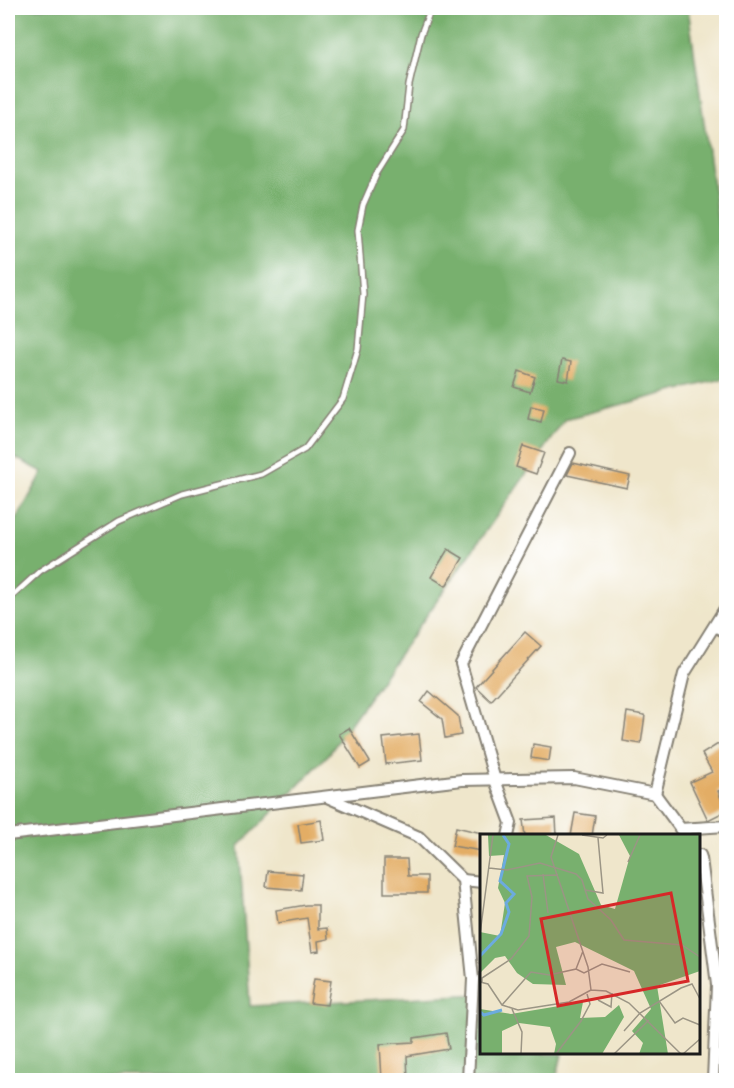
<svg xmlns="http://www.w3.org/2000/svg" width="734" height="1088" font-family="'Shantell Sans',sans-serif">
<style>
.forest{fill:#78b06e;stroke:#4a6645;stroke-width:1.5}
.building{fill:#e3ad65}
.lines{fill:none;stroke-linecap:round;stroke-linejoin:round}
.lane-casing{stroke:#868174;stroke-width:8}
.street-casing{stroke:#868174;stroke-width:14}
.lane{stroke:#fff;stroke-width:5}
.street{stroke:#fff;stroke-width:10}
.inset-river{fill:none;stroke:#6cabdf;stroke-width:3}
.inset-road{fill:none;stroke:#9b9585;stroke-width:1.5}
.view{fill:#d62828;fill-opacity:0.15;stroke:#d62828;stroke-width:3}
.inset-edge{fill:none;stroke:#1c1c1c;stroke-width:3}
</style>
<rect width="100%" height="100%" fill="#fff"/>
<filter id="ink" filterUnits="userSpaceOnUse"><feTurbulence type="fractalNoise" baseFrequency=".0167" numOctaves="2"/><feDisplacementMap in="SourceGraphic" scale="12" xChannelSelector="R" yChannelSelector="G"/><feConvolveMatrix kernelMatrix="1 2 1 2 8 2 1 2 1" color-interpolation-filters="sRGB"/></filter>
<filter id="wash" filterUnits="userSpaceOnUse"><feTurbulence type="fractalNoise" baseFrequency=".008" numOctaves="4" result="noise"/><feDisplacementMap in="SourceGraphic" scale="24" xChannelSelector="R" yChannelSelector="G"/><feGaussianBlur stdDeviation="1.35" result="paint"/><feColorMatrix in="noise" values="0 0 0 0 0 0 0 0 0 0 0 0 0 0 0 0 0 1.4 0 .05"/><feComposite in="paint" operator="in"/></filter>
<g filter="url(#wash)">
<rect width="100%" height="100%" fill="#efe6cb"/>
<!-- forest -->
<path class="forest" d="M8,8H688L722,251L726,252V378L565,419L329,754L239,846L250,1006L482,994V1054H562L556,1080H8V535L43,472L8,454Z"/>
<g id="blocks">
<!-- building -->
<g class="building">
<path d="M562,360L571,362L568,381L558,379Z"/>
<path d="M519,371L535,377L530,392L514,387Z"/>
<path d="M531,406L544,409L541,422L528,419Z"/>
<path d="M523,446L544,453L536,474L516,467Z"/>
<path d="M573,463L630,476L627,488L567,475Z"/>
<path d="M448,549L463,558L446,586L431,577Z"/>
<path d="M525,632L541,646L491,701L476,687Z"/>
<path d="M429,691L458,716L461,735L445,738L442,719L421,702Z"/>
<path d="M627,712L645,715L641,744L623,741Z"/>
<path d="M349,728L370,762L360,768L339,734Z"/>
<path d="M419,734L422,760L386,764L383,738Z"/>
<path d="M533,744L551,747L549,761L531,758Z"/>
<path d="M718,744L726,757V787L718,791L726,811L708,820L690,782L712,772L702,754Z"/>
<path d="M575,813L595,816L592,836H571Z"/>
<path d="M556,818L557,836H525L523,820Z"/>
<path d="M321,820L324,840L301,843L298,824Z"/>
<path d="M456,827L482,833V851L452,846Z"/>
<path d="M384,859H407L408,876H427V893H384Z"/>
<path d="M268,871L303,874L301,890L266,887Z"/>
<path d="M306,905H318V929L327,928L328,939L318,941L319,951L312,952L307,918L278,923L276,910Z"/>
<path d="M314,979L331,981L327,1005L310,1003Z"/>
<path d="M446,1033L449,1049L407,1056L408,1080H382L380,1044L414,1042V1038Z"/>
</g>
</g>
</g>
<g filter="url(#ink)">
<use href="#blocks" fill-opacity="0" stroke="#868174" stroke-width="1.5"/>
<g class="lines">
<!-- lane casing -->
<g class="lane-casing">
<path id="lane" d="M8,600L40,571L119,521L182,494L261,474L305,449L343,399L358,349L363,294L358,230L363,205L377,173L404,130L409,85L421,34L431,8"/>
</g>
<!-- street casing -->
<g class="street-casing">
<g id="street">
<path d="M715,626L726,632"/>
<path d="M655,794L684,674L726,607"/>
<path d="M327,797L419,837L463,880L473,979L468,1080"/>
<path d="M680,829L726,826"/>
<path d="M8,835L462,780L574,778L655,794L686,836"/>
<path d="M508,836L511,823L495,780L461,664L570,453"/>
<path d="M700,855L701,858L717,985L713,1080"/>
<path d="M463,880L482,882"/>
</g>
</g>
<!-- lane -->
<use href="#lane" class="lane"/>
<!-- street -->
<use href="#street" class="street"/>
</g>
</g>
<!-- overview -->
<g transform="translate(480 834)">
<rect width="220" height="220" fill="#efe6cb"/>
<path d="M8,1H66L99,20L121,71L135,75L150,22L139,1H220V137L177,152L188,220H159L163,209L152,197L171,175L154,137L95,108L76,113L86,151L53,150L37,139L25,122L15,124L0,139V98L20,102L25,69L18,54L24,21L9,22ZM103,168L100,184L125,183L139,171L144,183L122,220H74L76,210L70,193L39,189L22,197V220H0V175L31,180Z" fill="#78b06e"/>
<path class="inset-river" d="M0,122L21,100L29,78L26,69L34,60L20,47L29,10L23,1M0,178L4,181L22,176"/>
<path class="inset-road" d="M102,1L123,4L127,1M148,28L160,1M9,34L27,36L60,29L96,40L102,46L108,65L131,86L144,106L202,111L220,123M63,40L68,79M105,56L123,59L118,4M0,100L13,1M96,135L104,139L122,130L150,138M0,148L8,150L22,171L38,176L89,168L111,156L108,133L71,23L78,1M2,149V144L31,125L49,102L52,63L47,42L78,41M111,156L126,157L149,169L201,220M118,166L131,173L132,159M179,167L195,189L203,184L220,191M22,171L51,138L69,141L96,135L103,117M32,175L42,198L41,220M144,197L160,179L201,154L212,150L220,165M76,220L101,187L110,170L107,160M134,220L169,186M203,220L220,205"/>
<path class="view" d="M191,59L208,147L78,172L61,85Z"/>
<rect width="220" height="220" class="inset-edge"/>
</g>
<!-- margin -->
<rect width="734" height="1088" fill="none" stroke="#fff" stroke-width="30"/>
</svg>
